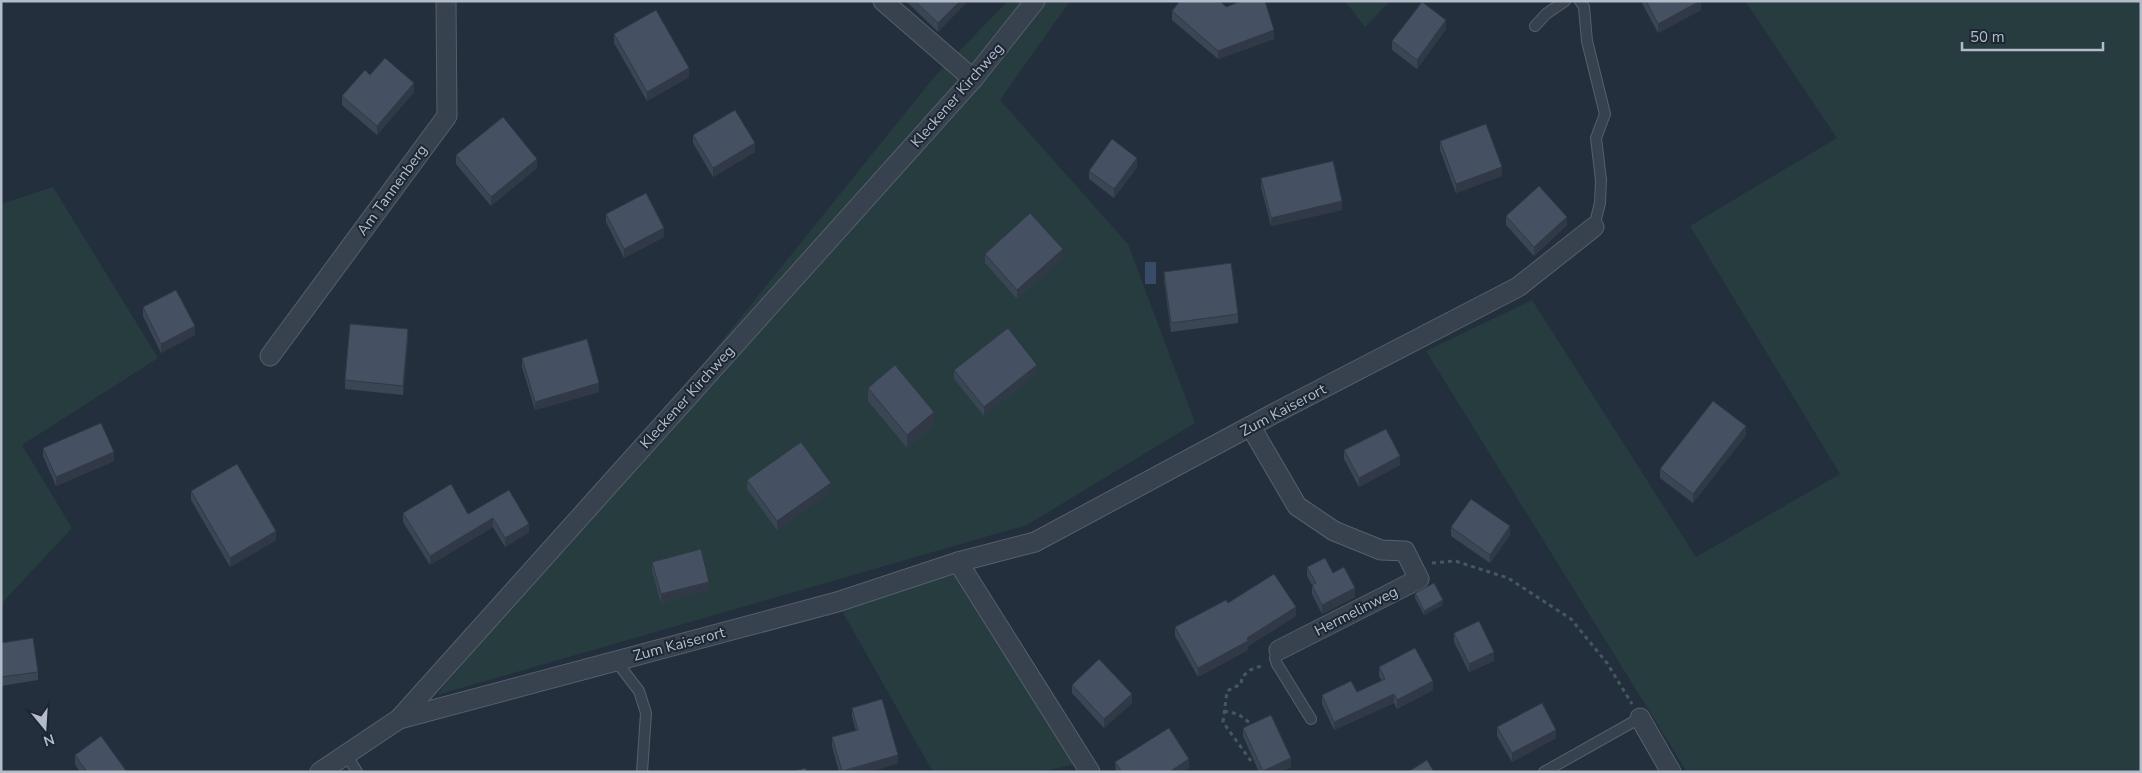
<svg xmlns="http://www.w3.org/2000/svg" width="2142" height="773" font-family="'Nunito Sans',sans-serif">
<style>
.green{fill:#263c3f}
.water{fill:#394c67}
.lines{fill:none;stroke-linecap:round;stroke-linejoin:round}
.lane-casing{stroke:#565f6c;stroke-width:12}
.street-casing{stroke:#565f6c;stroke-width:21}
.path{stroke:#44595c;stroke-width:3;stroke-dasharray:4 4;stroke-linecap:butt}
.lane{stroke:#38414e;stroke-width:10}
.street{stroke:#38414e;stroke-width:19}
.wall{fill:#3b4654}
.shaded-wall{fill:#303945}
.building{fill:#455162;stroke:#303945}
.labels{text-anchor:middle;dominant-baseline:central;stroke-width:4;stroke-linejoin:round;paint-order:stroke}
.street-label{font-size:15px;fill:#b4bcc9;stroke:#1d2633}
</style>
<rect width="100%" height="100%" fill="#242f3e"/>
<!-- green -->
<g class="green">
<path d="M1008,1H1070L1000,100L1128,244L1195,423L1027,525L437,695L935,76Z"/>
<path d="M1345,1H1390L1365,27Z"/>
<path d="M1745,1H2141V772H1687L1426,351L1532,300L1696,557L1840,474L1690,226L1837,138Z"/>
<path d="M53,187L158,358L22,445L72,528L1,604V204Z"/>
<path d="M958,562L1084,762L1040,772H933L837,602Z"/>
</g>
<!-- water -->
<rect class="water" x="1145" y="262" width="11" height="22"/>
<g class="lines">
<!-- lane casing -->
<g class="lane-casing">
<g id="lane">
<path d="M1580,1L1584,7L1587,41L1605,114L1596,138L1601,180L1600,203L1594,227"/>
<path d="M1535,26L1546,14L1565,1"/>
<path d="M1279,650L1275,658L1277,664L1311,719"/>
<path d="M616,661L639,691L646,713L642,772"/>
<path d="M346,754L357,772"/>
<path d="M1544,772L1640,718"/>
</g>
</g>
<!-- street casing -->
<g class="street-casing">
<g id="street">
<path d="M883,1L973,79"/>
<path d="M270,356L447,116L446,1"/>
<path d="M1251,427L1297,506L1334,531L1381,550L1405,551L1419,579L1279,650"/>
<path d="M958,562L1090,772"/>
<path d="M1640,718L1671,772"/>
<path d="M399,719L837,602L958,562L1035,542L1273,414L1518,287L1594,227"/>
<path d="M320,772L399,719L973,79L1035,1"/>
</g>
</g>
<!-- path -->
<g class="path">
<path d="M1432,563L1455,561L1508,578L1571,619L1607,663L1632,704"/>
<path d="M1224,711L1238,714L1254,726"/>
<path d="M1251,761L1223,722L1227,691L1241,684L1242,677L1250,670L1264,665"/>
</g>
<!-- lane -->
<use href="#lane" class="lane"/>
<!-- street -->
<use href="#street" class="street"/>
</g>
<!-- wall -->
<g class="wall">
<path d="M906,1H968L938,32Z"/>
<path d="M1641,1H1701V10L1658,33Z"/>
<path d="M1226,7L1274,39L1218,59L1172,20V11Z"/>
<path d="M1446,29L1417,69L1392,50V41Z"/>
<path d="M614,34L689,77L647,101L614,43Z"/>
<path d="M370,75L414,92L377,135L342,105V96Z"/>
<path d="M693,135L755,152L713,177L693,143Z"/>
<path d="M1440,141L1502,176L1456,193L1440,150Z"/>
<path d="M456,155L537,168L491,206L456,164Z"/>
<path d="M1137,167L1114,198L1089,179V171Z"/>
<path d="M1261,178L1342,210L1271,226L1261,187Z"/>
<path d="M606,214L664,237L624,258L606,222Z"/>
<path d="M1506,216L1567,225L1534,256L1506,225Z"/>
<path d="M985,254L1063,258L1017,299L985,263Z"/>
<path d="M1164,272L1238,314V323L1171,332L1164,281Z"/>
<path d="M143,307L195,335L161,353L143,316Z"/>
<path d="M408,338L403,395L345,389V380Z"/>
<path d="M522,358L599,392L535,410L522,367Z"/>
<path d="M954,370L1037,374L984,416L954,379Z"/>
<path d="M868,388L934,425L907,448L868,401Z"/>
<path d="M1746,435L1693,503L1660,478V469Z"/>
<path d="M43,448L114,461L56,486L43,456Z"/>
<path d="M1344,450L1400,465L1359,487L1344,459Z"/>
<path d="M747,480L831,492L777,530L747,489Z"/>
<path d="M509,490L529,532L505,547L493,527L430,565L403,522V513L468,514Z"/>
<path d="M191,491L276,540L230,567L191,500Z"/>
<path d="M1451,527L1510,535L1490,563L1451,536Z"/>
<path d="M652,562L709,590L661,603L652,571Z"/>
<path d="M1307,567L1333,573L1355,597L1322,614L1312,594V585L1307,576Z"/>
<path d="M1415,593L1443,605L1424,615L1415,598Z"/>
<path d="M1228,603L1296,616L1248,646V650L1198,677L1175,636V627Z"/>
<path d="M1454,633L1494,661L1469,672L1454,642Z"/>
<path d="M1,643L38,672V680L1,686Z"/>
<path d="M1379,667L1433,690L1397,709L1394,703L1334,730L1322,704V695L1357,692L1382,681L1379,676Z"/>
<path d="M1072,685L1132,703L1104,728L1072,693Z"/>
<path d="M852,708L898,763L870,772H839L832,746V737L856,731L852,716Z"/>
<path d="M1497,727L1556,738L1512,762L1497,736Z"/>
<path d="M1243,728L1291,767L1280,772H1259L1243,736Z"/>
<path d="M75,755L127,772H80L75,764Z"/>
<path d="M1115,762L1189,768L1183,772H1116Z"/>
</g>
<!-- shaded-wall -->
<g class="shaded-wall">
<path d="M960,1H968L938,32V23Z"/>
<path d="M1701,1V10L1658,33V24Z"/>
<path d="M1446,20V29L1417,69V60Z"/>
<path d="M1274,30V39L1218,59V51Z"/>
<path d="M689,68V77L647,101V92Z"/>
<path d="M414,83V92L377,135V126Z"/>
<path d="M755,143V152L713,177V168Z"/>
<path d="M1137,158V167L1114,198V189Z"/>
<path d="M537,159V168L491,206V197Z"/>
<path d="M1502,167V176L1456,193V184Z"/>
<path d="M1342,201V210L1271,226V218Z"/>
<path d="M1567,217V225L1534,256V247Z"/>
<path d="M664,228V237L624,258V249Z"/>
<path d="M1063,249V258L1017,299V290Z"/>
<path d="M195,326V335L161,353V344Z"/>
<path d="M408,329V338L403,395V386Z"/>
<path d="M1037,365V374L984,416V407Z"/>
<path d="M599,383V392L535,410V402Z"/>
<path d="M934,412V425L907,448V435Z"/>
<path d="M1746,426V435L1693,503V494Z"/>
<path d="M114,452V461L56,486V477Z"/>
<path d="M1400,456V465L1359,487V478Z"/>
<path d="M831,483V492L777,530V521Z"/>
<path d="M493,518V527L430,565V556Z"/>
<path d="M529,524V532L505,547V538Z"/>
<path d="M1510,526V535L1490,563V555Z"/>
<path d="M276,531V540L230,567V558Z"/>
<path d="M709,582V590L661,603V594Z"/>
<path d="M1355,588V597L1322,614V605Z"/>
<path d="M1443,600V605L1424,615V611Z"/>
<path d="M1296,607V616L1248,646V650L1198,677V668Z"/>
<path d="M1494,652V661L1469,672V664Z"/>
<path d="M1433,681V690L1397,709V700Z"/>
<path d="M1132,694V703L1104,728V719Z"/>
<path d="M1394,694V703L1334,730V722Z"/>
<path d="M1556,730V738L1512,762V753Z"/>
<path d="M898,755V763L870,772H842Z"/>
<path d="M1291,758V767L1280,772H1263V771Z"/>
<path d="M1189,759V768L1183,772H1169Z"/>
</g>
<!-- building -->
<g class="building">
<path d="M915,1H960L938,23Z"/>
<path d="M1180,1H1220L1226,7L1241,1H1265L1274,30L1218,51L1172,11Z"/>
<path d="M1646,1H1700L1658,24Z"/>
<path d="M1422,2L1446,20L1417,60L1392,41Z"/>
<path d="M656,10L689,68L647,92L614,34Z"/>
<path d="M385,58L414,83L377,126L342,96L365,70L370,75Z"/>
<path d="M735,110L755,143L713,168L693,135Z"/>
<path d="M503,117L537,159L491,197L456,155Z"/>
<path d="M1486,124L1502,167L1456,184L1440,141Z"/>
<path d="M1112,139L1137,158L1114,189L1089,171Z"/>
<path d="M1333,161L1342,201L1271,218L1261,178Z"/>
<path d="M1539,186L1567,217L1534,247L1506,216Z"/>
<path d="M646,193L664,228L624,249L606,214Z"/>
<path d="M1030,213L1063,249L1017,290L985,254Z"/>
<path d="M1231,263L1238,314L1171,323L1164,272Z"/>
<path d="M176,290L195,326L161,344L143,307Z"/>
<path d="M350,324L408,329L403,386L345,380Z"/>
<path d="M1008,328L1037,365L984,407L954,370Z"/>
<path d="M587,339L599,383L535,402L522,358Z"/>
<path d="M895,365L934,412L907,435L868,388Z"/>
<path d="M1713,401L1746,426L1693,494L1660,469Z"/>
<path d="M101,423L114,452L56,477L43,448Z"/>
<path d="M1386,429L1400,456L1359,478L1344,450Z"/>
<path d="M801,442L831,483L777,521L747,480Z"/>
<path d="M237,464L276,531L230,558L191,491Z"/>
<path d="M451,484L468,514L509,490L529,524L505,538L493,518L430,556L403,513Z"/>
<path d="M1471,499L1510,526L1490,555L1451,527Z"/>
<path d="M701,549L709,582L661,594L652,562Z"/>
<path d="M1325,558L1333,573L1344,567L1355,588L1322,605L1312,585L1316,583L1307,567Z"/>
<path d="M1274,574L1296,607L1247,638L1248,641L1198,668L1175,627L1226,600L1228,603Z"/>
<path d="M1434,583L1443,600L1424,611L1415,593Z"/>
<path d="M1479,621L1494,652L1469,664L1454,633Z"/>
<path d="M33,638L38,672L1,677V643Z"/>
<path d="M1415,648L1433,681L1397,700L1394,694L1334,722L1322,695L1351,681L1357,692L1385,679L1379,667Z"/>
<path d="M1099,659L1132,694L1104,719L1072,685Z"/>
<path d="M882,699L898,755L842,771L832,737L858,730L852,708Z"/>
<path d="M1542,703L1556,730L1512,753L1497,727Z"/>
<path d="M1271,715L1291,758L1263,771L1243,728Z"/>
<path d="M1169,728L1189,759L1169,772H1122L1115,762Z"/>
<path d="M101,736L127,772H87L75,755Z"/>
<path d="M1427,760L1434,772H1408Z"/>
<path d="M806,768V772H791Z"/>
</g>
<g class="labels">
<!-- street labels -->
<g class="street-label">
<text transform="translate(957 95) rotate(-49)">Kleckener Kirchweg</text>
<text transform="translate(392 190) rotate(-54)">Am Tannenberg</text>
<text transform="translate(687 397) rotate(-48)">Kleckener Kirchweg</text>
<text transform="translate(1283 410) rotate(-28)">Zum Kaiserort</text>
<text transform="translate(1356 611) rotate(-27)">Hermelinweg</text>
<text transform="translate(679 644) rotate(-15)">Zum Kaiserort</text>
</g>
</g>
<!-- border -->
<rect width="2142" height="773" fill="none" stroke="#b4bcc9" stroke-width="5"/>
<!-- north arrow -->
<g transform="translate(45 728) rotate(162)" stroke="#1d2633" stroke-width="4" paint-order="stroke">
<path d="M0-4L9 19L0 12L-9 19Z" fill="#b4bcc9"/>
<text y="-8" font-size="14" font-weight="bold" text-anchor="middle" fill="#b4bcc9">N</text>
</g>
<!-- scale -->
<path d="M1962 42v8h141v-8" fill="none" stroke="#b4bcc9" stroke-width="2.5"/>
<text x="1970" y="42" font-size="15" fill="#b4bcc9" stroke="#1d2633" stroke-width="4" paint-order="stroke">50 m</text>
</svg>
